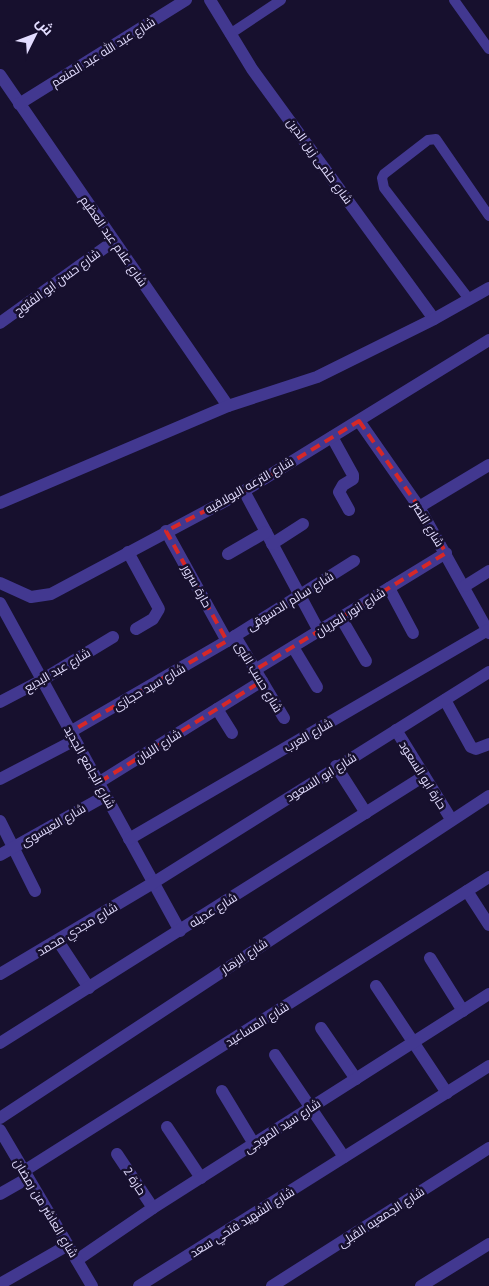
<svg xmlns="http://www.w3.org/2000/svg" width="489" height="1286" font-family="'PT Sans',Cairo,sans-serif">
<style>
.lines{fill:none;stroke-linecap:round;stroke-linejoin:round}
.service{stroke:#423890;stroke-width:10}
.minor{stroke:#423890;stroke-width:12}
.tertiary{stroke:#423890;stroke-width:12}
.marked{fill:none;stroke:#d62828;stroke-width:4;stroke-dasharray:10 6;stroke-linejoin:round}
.labels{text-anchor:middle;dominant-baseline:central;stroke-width:5;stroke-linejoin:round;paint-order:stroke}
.street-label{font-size:12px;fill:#e3ddff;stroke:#17102e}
</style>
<rect width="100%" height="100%" fill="#17102e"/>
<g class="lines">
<!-- service -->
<g class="service">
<path d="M454,0L489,49"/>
<path d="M230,34L281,0"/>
<path d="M469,299L384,188L382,178L384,174L428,140L436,139L489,216"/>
</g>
<!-- minor -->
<g class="minor">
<path d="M210,0L252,69L434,319"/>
<path d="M0,75L228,406"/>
<path d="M19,104L186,0"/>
<path d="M0,323L114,241"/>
<path d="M359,421L419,507L489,633"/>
<path d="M332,437L353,475V479L343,485L339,492L349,510"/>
<path d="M244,491L319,631"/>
<path d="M419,507L489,465"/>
<path d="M166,531L227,641"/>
<path d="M272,544L303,524"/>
<path d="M128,552L159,609L153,619L136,629"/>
<path d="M228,554L266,532"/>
<path d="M465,586L489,571"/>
<path d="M389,588L413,633"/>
<path d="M0,603L180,931"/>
<path d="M341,618L366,661"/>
<path d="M235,636L284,718"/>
<path d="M293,647L317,687"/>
<path d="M255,670L446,553"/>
<path d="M445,700L471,747L476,749L489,744"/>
<path d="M0,702L42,680L113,637"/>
<path d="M217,709L232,733"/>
<path d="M396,730L451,819"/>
<path d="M70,732L227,641L354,561"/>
<path d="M336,766L366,813"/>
<path d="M0,779L75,740"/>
<path d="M98,783L262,681"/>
<path d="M0,821L35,891"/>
<path d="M129,839L488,630"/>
<path d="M0,855L105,796"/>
<path d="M467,891L489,925"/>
<path d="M58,941L89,988"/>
<path d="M430,958L463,1011"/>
<path d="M0,974L153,883L489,672"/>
<path d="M376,986L447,1093"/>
<path d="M321,1028L356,1079"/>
<path d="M0,1043L424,776"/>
<path d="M275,1055L344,1157"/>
<path d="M222,1091L254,1144"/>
<path d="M0,1118L489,796"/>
<path d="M167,1127L201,1178"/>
<path d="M117,1154L153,1208"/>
<path d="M24,1171L489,877"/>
<path d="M0,1194L28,1178"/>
<path d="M77,1260L153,1208L489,994"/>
<path d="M0,1284L68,1245"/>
<path d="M139,1286L489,1066"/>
<path d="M272,1286L489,1148"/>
<path d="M421,1286L489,1244"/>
</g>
<!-- tertiary -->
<g class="tertiary">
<path d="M0,503L228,406L317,377L434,319L489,288"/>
<path d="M0,583L31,597L51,594L244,491L489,340"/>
<path d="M0,1130L92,1286"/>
</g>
</g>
<!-- marked area -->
<path class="marked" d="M359,421L419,507L446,553L255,670L262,681L98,783L70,732L227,641L166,531L244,491Z"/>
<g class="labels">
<!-- street labels -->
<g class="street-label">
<text transform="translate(103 52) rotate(-32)">شارع عبد الله عبد المنعم</text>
<text transform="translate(320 161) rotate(54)">شارع حلمى زين الدين</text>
<text transform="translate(114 241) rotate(55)">شارع علام عبد العظيم</text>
<text transform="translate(57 282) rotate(-36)">شارع حسن ابو الفتوح</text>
<text transform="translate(249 485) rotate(-30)">شارع الترعه البولاقيه</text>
<text transform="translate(428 524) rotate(59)">شارع النصر</text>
<text transform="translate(197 586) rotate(61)">حارة سرور</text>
<text transform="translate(290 601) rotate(-32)">شارع سالم الدسوقى</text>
<text transform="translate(350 612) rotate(-32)">شارع انور العريان</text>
<text transform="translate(57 670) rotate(-30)">شارع عبد البديع</text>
<text transform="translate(259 677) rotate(59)">شارع حسب النبى</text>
<text transform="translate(149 687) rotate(-30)">شارع سيد حجازى</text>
<text transform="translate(308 735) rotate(-30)">شارع العرب</text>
<text transform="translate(158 746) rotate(-32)">شارع اللبان</text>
<text transform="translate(90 767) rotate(61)">شارع الجامع الجديد</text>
<text transform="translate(423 775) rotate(58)">حارة ابو السعود</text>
<text transform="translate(321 777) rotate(-32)">شارع ابو السعود</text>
<text transform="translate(53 825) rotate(-30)">شارع العيسوى</text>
<text transform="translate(213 910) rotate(-32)">شارع عديله</text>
<text transform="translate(77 929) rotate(-31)">شارع مجدي محمد</text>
<text transform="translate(244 956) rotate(-33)">شارع الزهار</text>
<text transform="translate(257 1024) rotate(-32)">شارع المساعيد</text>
<text transform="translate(282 1126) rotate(-33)">شارع سيد الموجى</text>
<text transform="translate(135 1181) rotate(57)">حارة 2</text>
<text transform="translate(46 1208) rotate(59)">شارع العاشر من رمضان</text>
<text transform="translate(381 1217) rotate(-33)">شارع الجمعيه القبلى</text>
<text transform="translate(242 1222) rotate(-32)">شارع الشهيد فتحي سعد</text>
</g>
</g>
<!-- north arrow -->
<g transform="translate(35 35) rotate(48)" stroke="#17102e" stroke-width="4" paint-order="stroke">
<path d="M0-4L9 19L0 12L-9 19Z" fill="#e3ddff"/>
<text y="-8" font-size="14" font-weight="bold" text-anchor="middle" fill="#e3ddff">ش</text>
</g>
</svg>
